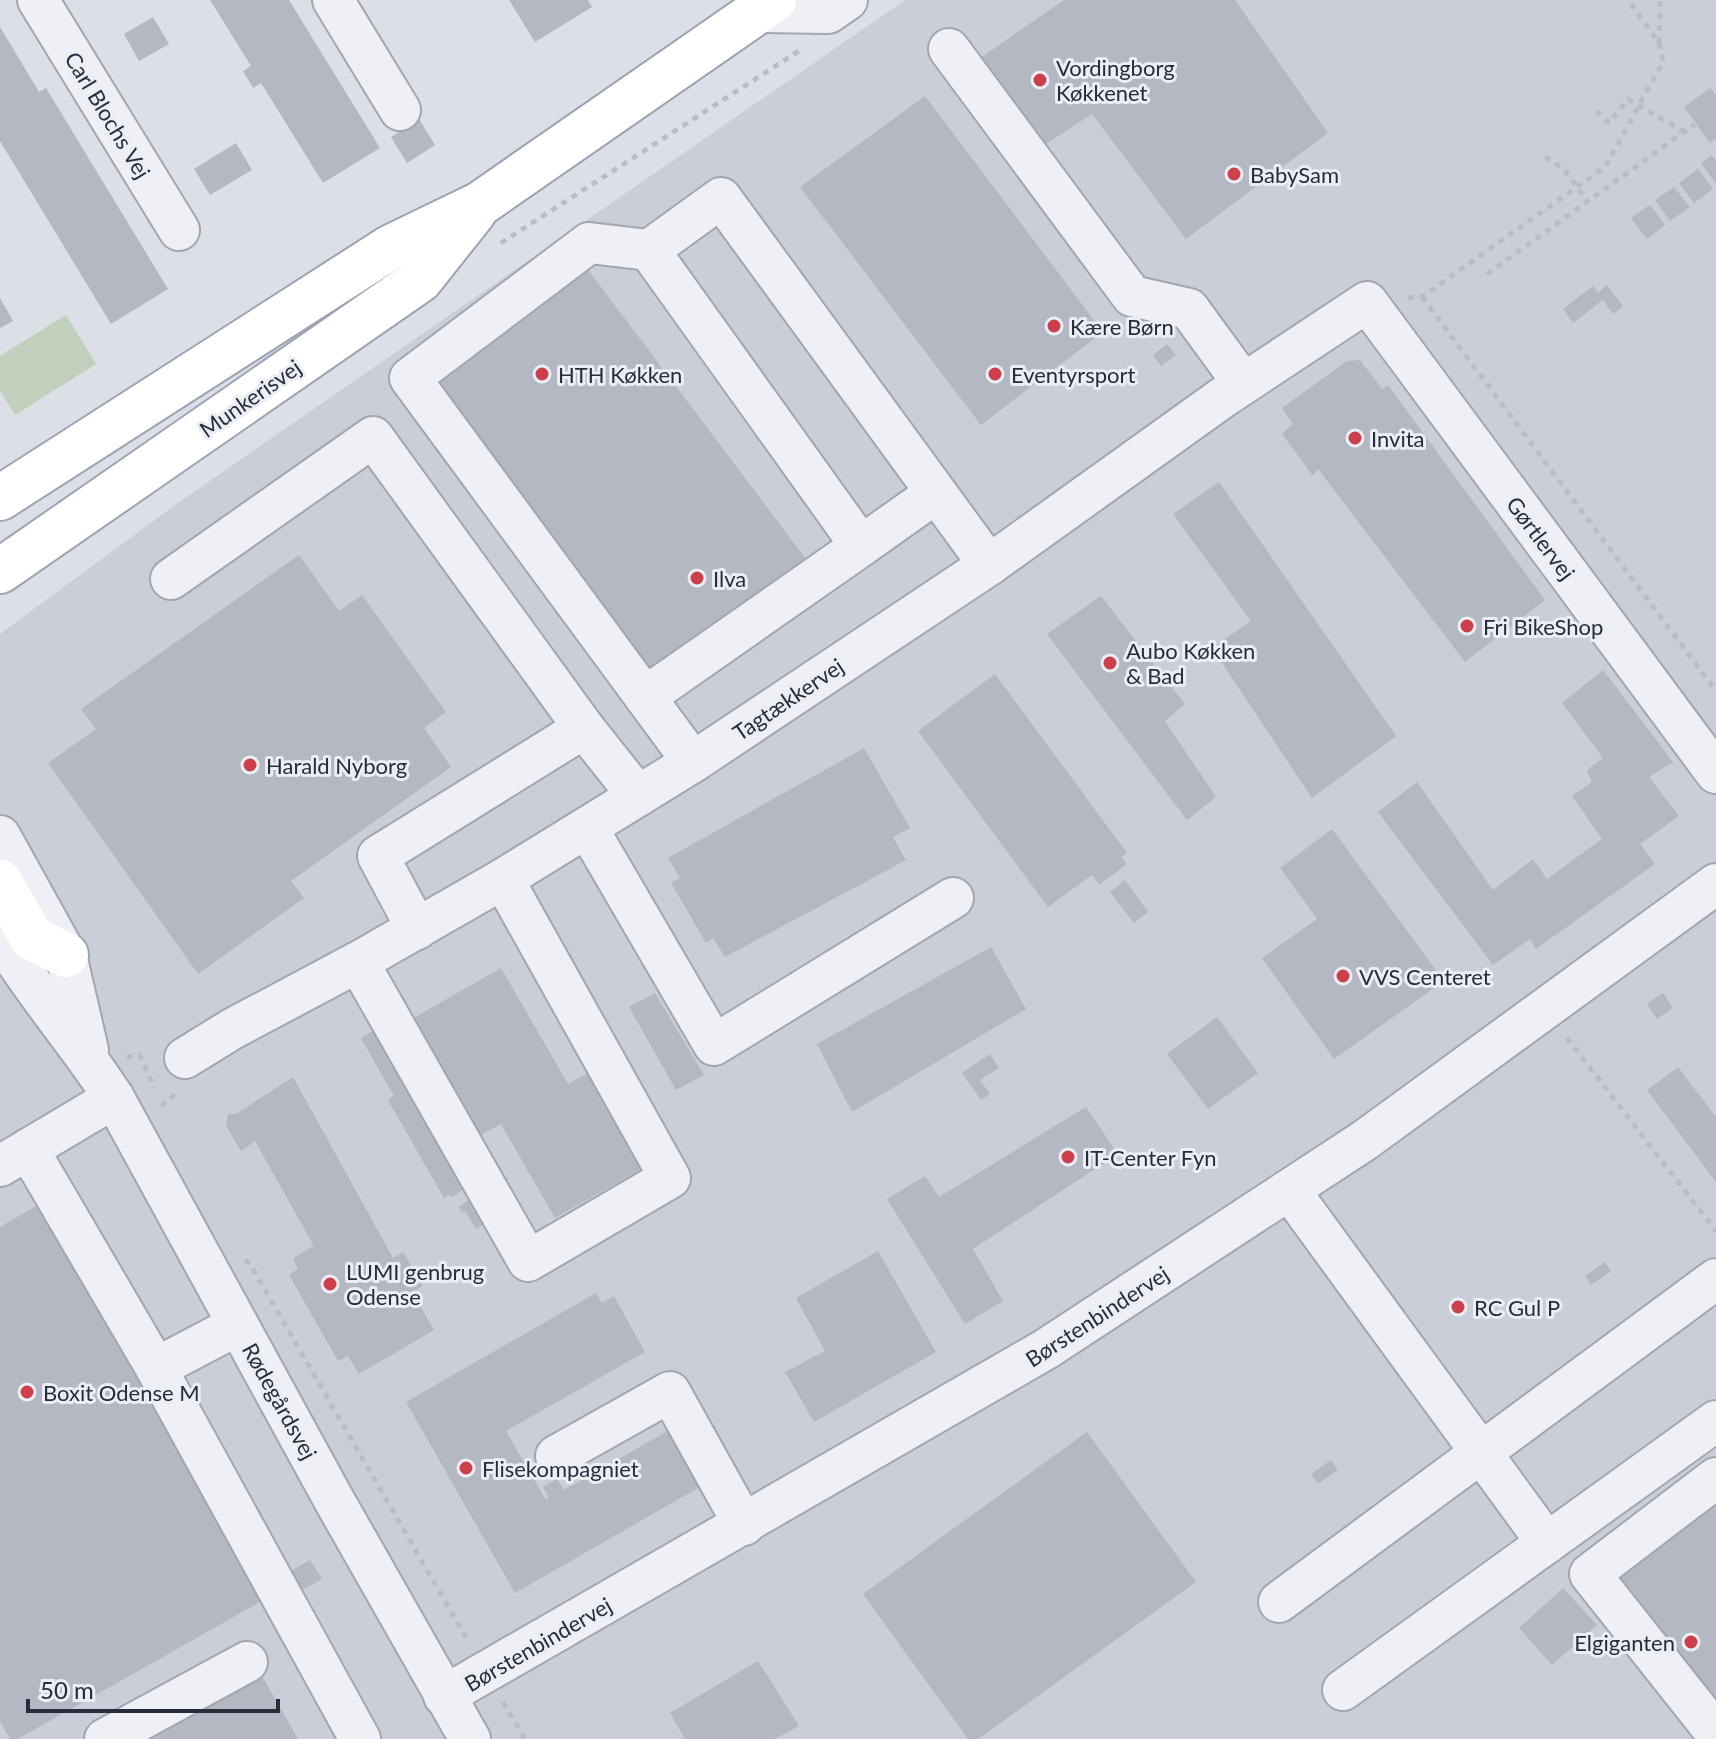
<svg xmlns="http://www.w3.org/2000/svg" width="1716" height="1739" font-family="Lato,sans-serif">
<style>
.built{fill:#caced8}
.green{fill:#c1d0bd}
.building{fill:#b3b8c3}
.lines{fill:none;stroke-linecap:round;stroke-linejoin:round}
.minor-casing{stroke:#a2a6b0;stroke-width:44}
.major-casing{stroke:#9ca3b2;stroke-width:48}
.path{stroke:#bbbdc5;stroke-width:5;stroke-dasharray:6 6;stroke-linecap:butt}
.minor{stroke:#eff0f5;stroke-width:40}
.major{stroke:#fff;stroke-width:44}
.poi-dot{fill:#cd404b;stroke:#ebeef4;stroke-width:3}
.labels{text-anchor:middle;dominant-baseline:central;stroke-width:6;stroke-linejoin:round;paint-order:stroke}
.poi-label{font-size:22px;fill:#262d3c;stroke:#ebeef4;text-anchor:start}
.street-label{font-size:22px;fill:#262d3c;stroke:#ebeef4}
</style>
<rect width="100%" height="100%" fill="#dcdfe6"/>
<!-- built -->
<path class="built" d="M905,0H1716V1739H0V634L175,505Z"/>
<!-- green -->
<path class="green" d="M66,315L96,364L15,415L0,391V356Z"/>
<!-- building -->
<g class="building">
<path d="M210,0H289L380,148L323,183L261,83L253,88L243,71L251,66Z"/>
<path d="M509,0H588L592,7L535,42Z"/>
<path d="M1064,0H1235L1328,133L1186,239L1092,114L1040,148L976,61Z"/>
<path d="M153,17L169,44L139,61L124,34Z"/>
<path d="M0,27L39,92L46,88L168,289L111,324L0,141Z"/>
<path d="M1710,88L1716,95V139L1710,143L1684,107Z"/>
<path d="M925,96L1103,332L981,425L800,187Z"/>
<path d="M419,119L435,145L407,163L391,137Z"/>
<path d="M236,143L252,170L210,195L194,169Z"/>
<path d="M1712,155L1716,160V184L1701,163Z"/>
<path d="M1698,169L1713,189L1694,203L1679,183Z"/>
<path d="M1674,187L1690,207L1670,221L1655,200Z"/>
<path d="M1650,205L1665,225L1647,239L1631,218Z"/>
<path d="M586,267L815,571L674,668L638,665L430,382Z"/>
<path d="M1607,285L1623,306L1613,314L1603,300L1573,323L1563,309L1593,286L1598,293Z"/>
<path d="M0,298L13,321L0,328Z"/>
<path d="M1167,344L1176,355L1161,366L1153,355Z"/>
<path d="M1360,360L1382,389L1388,385L1545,600L1465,662L1318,469L1313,476L1282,434L1293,424L1282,408L1347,361Z"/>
<path d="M1219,482L1396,736L1312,798L1212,648L1251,621L1173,514Z"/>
<path d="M299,555L339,611L362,595L446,712L424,728L451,767L291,881L304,898L198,974L48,763L96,729L81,709Z"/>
<path d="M1101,596L1185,704L1165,721L1216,797L1187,820L1047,634Z"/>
<path d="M1603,670L1673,762L1649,777L1679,816L1640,844L1655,864L1536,949L1530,939L1493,965L1378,812L1417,782L1493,890L1533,859L1547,879L1602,839L1572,796L1592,782L1587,770L1603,758L1562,703Z"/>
<path d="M995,674L1127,853L1121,857L1127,864L1099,885L1092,875L1048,907L918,731Z"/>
<path d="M864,748L910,828L893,837L906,860L725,957L713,938L706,943L671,883L680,878L668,858Z"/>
<path d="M1332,829L1444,981L1334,1059L1262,958L1317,919L1280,868Z"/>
<path d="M1125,880L1148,912L1134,923L1110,892Z"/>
<path d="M991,947L1026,1009L852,1112L817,1044Z"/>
<path d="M501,968L568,1084L595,1069L650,1164L555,1218L501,1124L477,1137L410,1020Z"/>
<path d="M655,993L704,1075L676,1090L629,1007Z"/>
<path d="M1663,993L1673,1008L1657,1019L1647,1004Z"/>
<path d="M1217,1017L1258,1073L1208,1109L1167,1054Z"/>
<path d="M380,1027L466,1188L451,1197L449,1195L444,1198L388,1100L394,1096L361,1038Z"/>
<path d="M990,1054L999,1068L980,1080L990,1094L981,1100L962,1073Z"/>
<path d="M1678,1067L1716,1117V1182L1647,1090Z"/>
<path d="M293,1077L393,1258L403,1252L423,1286L412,1292L434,1330L359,1374L348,1356L338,1361L289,1275L298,1269L293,1258L314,1246L255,1141L241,1151L226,1126L228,1114H236Z"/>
<path d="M1086,1107L1118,1154L973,1249L1003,1301L965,1324L887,1199L925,1176L939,1197Z"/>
<path d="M471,1198L486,1223L476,1229L465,1211L462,1212L459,1207Z"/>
<path d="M43,1202L267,1598L18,1739H10L0,1721V1227Z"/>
<path d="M878,1251L936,1352L814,1422L785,1372L825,1351L796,1298Z"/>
<path d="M1605,1262L1611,1271L1591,1285L1585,1276Z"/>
<path d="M596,1293L602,1303L614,1296L645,1352L506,1431L546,1500L549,1498L543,1487L557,1479L564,1490L673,1428L705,1484L515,1593L406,1402Z"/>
<path d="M1087,1432L1196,1582L978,1739H968L863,1594Z"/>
<path d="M1331,1460L1338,1470L1318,1484L1311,1474Z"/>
<path d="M1716,1500V1710L1616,1574Z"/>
<path d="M310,1560L322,1579L295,1594L284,1575Z"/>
<path d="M1563,1588L1597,1625L1552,1665L1519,1628Z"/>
<path d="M758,1661L799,1726L775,1739H685L670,1713Z"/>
<path d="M262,1676L298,1739H152Z"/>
</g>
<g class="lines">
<!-- minor casing -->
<g class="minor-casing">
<g id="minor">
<path d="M38,0L179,230"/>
<path d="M333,0L400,110"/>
<path d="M757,12L828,13L847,0"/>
<path d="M949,49L1132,296L1189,309L1243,383"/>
<path d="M649,250L589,243L410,378L693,762"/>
<path d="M936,493L861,546L649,250L721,198L989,565"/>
<path d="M171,579L373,437L584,728L378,856L417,929"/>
<path d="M645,697L861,546"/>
<path d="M584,728L638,796"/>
<path d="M588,829L714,1045L953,898"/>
<path d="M0,836L66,955L88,1050"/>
<path d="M0,936C34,993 78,1042 114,1098L334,1500L470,1739"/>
<path d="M358,962L528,1261L670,1178L503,879"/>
<path d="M185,1058L232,1029L358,962L503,879L693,762L989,565L1222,398L1367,302L1716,773"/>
<path d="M28,1149L156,1368L360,1739"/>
<path d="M0,1166L114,1098"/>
<path d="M1290,1191L1547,1543"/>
<path d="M156,1368L238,1325"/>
<path d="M556,1456L670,1392L744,1525"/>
<path d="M1716,1478L1590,1574L1716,1733"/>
<path d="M1279,1602L1716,1279"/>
<path d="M1343,1690L1716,1421"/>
<path d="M444,1696L1046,1349L1365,1140L1716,884"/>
<path d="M105,1739L247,1662"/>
</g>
</g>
<!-- major casing -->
<g class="major-casing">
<g id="major">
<path d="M0,498L391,247L480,204L774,0"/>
<path d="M0,571L420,280L474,212"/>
<path d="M0,882L32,938L66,955"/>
</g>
</g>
<!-- path -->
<g class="path">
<path d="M1659,43L1660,0"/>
<path d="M1596,111L1609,123L1628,99L1684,132"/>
<path d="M1545,157L1564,169L1588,202"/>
<path d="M501,243L802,49"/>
<path d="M1487,274L1695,124"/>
<path d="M1422,297L1716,691"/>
<path d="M1408,298L1422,297L1605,167L1663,62L1659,43L1628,0"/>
<path d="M1567,1038L1716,1231"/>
<path d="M127,1057L140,1055L154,1088"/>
<path d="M161,1106L177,1093"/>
<path d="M245,1260L250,1264L468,1641"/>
<path d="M503,1702L525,1739"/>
</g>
<!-- minor -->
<use href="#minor" class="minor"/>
<!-- major -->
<use href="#major" class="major"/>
</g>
<!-- markers -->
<g class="poi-dot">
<circle cx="1040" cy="80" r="8"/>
<circle cx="1234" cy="174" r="8"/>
<circle cx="1054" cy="326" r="8"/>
<circle cx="542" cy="374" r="8"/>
<circle cx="995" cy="374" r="8"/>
<circle cx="1355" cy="438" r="8"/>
<circle cx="697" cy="578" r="8"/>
<circle cx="1467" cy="626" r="8"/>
<circle cx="1110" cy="663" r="8"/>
<circle cx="250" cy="765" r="8"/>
<circle cx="1343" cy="976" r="8"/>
<circle cx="1068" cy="1157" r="8"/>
<circle cx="330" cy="1284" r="8"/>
<circle cx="1458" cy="1307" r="8"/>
<circle cx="27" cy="1392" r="8"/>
<circle cx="466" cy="1468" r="8"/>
<circle cx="1691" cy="1642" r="8"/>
</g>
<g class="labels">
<!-- poi labels -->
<g class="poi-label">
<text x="1056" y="67">Vordingborg<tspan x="1056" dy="25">Køkkenet</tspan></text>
<text x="1250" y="174">BabySam</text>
<text x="1070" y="326">Kære Børn</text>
<text x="558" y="374">HTH Køkken</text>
<text x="1011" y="374">Eventyrsport</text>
<text x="1371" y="438">Invita</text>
<text x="713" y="578">Ilva</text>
<text x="1483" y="626">Fri BikeShop</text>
<text x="1126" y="650">Aubo Køkken<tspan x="1126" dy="25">&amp; Bad</tspan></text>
<text x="266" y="765">Harald Nyborg</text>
<text x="1359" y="976">VVS Centeret</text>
<text x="1084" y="1157">IT-Center Fyn</text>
<text x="346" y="1271">LUMI genbrug<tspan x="346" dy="25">Odense</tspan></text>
<text x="1474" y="1307">RC Gul P</text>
<text x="43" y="1392">Boxit Odense M</text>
<text x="482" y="1468">Flisekompagniet</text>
<text x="1675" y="1642" text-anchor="end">Elgiganten</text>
</g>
<!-- street labels -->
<g class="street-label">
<text transform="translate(108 115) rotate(59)">Carl Blochs Vej</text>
<text transform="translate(250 398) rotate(-35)">Munkerisvej</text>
<text transform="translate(1541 538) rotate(53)">Gørtlervej</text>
<text transform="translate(788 699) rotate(-34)">Tagtækkervej</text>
<text transform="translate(1097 1316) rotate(-33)">Børstenbindervej</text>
<text transform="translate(280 1401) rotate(61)">Rødegårdsvej</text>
<text transform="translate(538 1644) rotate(-30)">Børstenbindervej</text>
</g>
</g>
<!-- scale -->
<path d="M28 1699v12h250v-12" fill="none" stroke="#262d3c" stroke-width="4"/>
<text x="40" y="1699" font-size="24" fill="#262d3c" stroke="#ebeef4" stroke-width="6" paint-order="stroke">50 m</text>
</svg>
